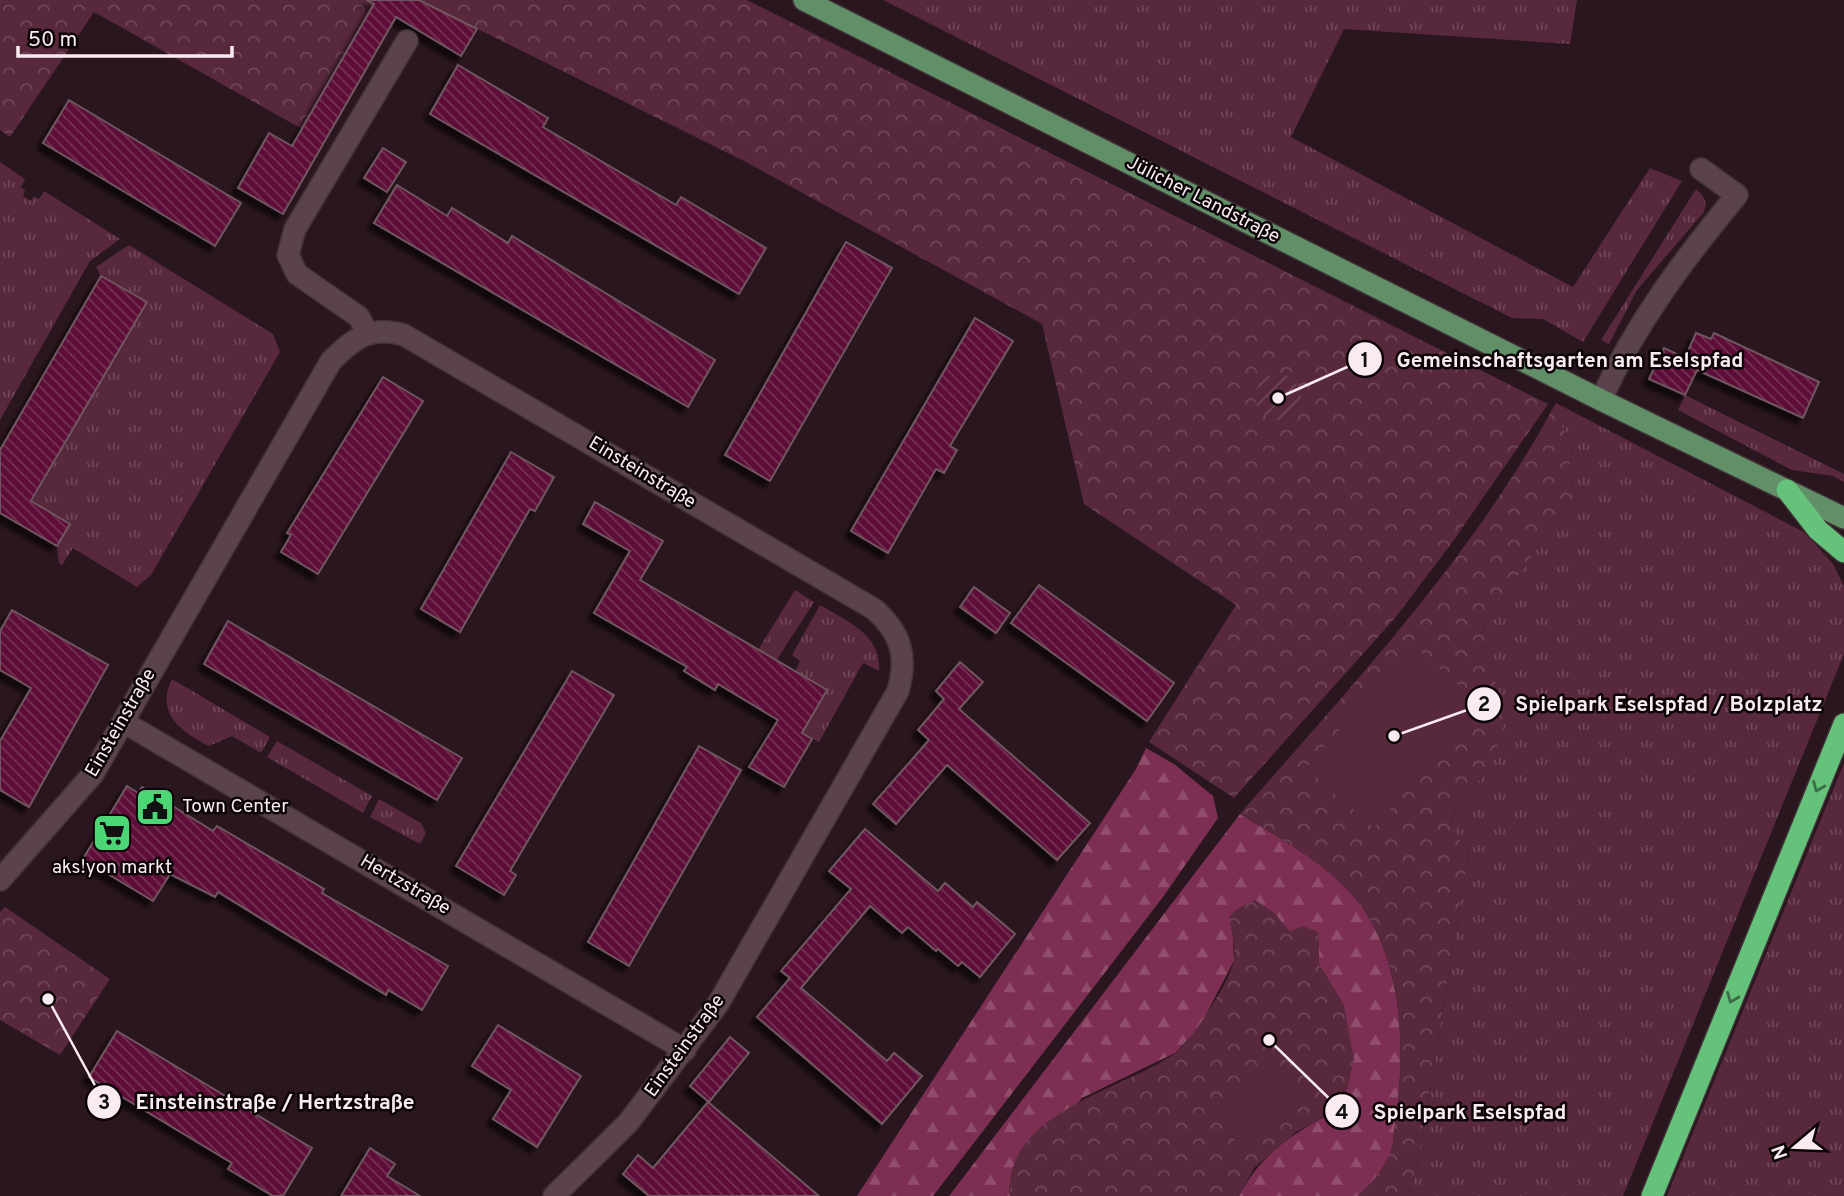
<svg xmlns="http://www.w3.org/2000/svg" width="1844" height="1196" font-family="Overpass,sans-serif">
<style>
.grass{fill:url(#grass-tufts)}
.forest{fill:url(#forest-firs)}
.park{fill:url(#park-crowns)}
.garden{fill:url(#garden-furrows)}
.pitch{fill:#58283d}
.building{fill:url(#building-back-hatch);stroke:#6f5760;stroke-width:2;filter:url(#shadow)}
.lines{fill:none;stroke-linecap:round;stroke-linejoin:round}
.minor-casing{stroke:#403136;stroke-width:24}
.major-casing{stroke:#403136;stroke-width:24}
.highway-casing{stroke:#403136;stroke-width:24}
.minor{stroke:#5a434c;stroke-width:21}
.major{stroke:#608f68;stroke-width:21}
.highway{stroke:#64c27b;stroke-width:21}
.oneway{stroke:#3c6d47}
.labels{text-anchor:middle;dominant-baseline:central;stroke-width:5;stroke-linejoin:round;paint-order:stroke}
.street-label{font-size:19px;fill:#faebf0;stroke:#0c0507}
.poi-label{font-size:19px;fill:#faebf0;stroke:#0c0507;text-anchor:start}
.leader{fill:none;stroke:#faebf0;stroke-width:2.5}
.callout-dot{fill:#faebf0;stroke:#0c0507;stroke-width:2.5}
.mark-label{font-size:21px;text-anchor:middle;font-weight:bold;fill:#111}
.callout-label{font-size:21px;text-anchor:middle;font-weight:bold;fill:#faebf0;stroke:#0c0507;stroke-width:5;stroke-linejoin:round;paint-order:stroke}
</style>
<defs>
<pattern id="grass-tufts" width="24" height="20" patternUnits="userSpaceOnUse" patternTransform="scale(1.75)"><rect width="24" height="20" fill="#58283d"/><path d="M3 7l-1-3M5 7V3M7 7l1-3M15 17l-1-3M17 17v-4M19 17l1-3" fill="none" stroke="#714759"/></pattern>
<pattern id="forest-firs" width="22" height="20" patternUnits="userSpaceOnUse" patternTransform="scale(1.75)"><rect width="22" height="20" fill="#7d2f53"/><path d="M5 1l3.5 6h-7zM16 11l3.5 6h-7z" fill="#904d6c"/></pattern>
<pattern id="park-crowns" width="20" height="18" patternUnits="userSpaceOnUse" patternTransform="scale(1.75)"><rect width="20" height="18" fill="#58283d"/><path d="M2 6a3 3 0 1 1 6 0M12 15a3 3 0 1 1 6 0" fill="none" stroke="#714759"/></pattern>
<pattern id="garden-furrows" width="10" height="10" patternUnits="userSpaceOnUse" patternTransform="scale(1.75)"><rect width="10" height="10" fill="#58283d"/><path d="M-1 1l2-2M0 10L10 0M9 11l2-2" fill="none" stroke="#714759"/></pattern>
<pattern id="building-back-hatch" width="6" height="6" patternUnits="userSpaceOnUse" patternTransform="scale(1.75)"><rect width="6" height="6" fill="#5d0f37"/><path d="M-1 5l2 2M0 0l6 6M5-1l2 2" fill="none" stroke="#753254"/></pattern>
<filter id="shadow"><feDropShadow dx="-6" dy="6" stdDeviation="2" flood-color="#0009"/></filter>
</defs>
<rect width="100%" height="100%" fill="#2a161e"/>
<!-- grass -->
<g class="grass">
<path d="M883,0H1577L1570,44L1344,29L1291,137L1573,287L1650,168L1682,181L1583,342L1543,319L1512,318Z"/>
<path d="M0,162L25,179L21,187L25,190L23,196L31,201L34,196L39,199L44,191L120,239L90,261L0,420Z"/>
<path d="M1696,189C1704,196 1708,202 1704,212L1637,290L1609,344L1601,340Z"/>
<path d="M129,245L273,334L280,352L151,575L137,587L73,548L62,565L59,563L57,546L70,524L32,502L146,302L101,276L96,267Z"/>
<path d="M1685,395L1844,474V482L1833,476L1792,470L1678,410Z"/>
<path d="M1556,403L1804,532L1833,564L1844,586V654L1623,1196H1409L1418,1160L1469,852L1450,827L1457,804L1489,769L1500,696L1487,658L1483,626L1537,548L1577,499L1569,475L1572,447L1553,408Z"/>
<path d="M795,590L814,602L776,661L758,650Z"/>
<path d="M820,605C847,621 882,635 879,671L863,663L819,742L802,733L795,671L800,661L792,655Z"/>
<path d="M172,679L270,737L261,753L232,736L209,746C181,732 155,713 172,679Z"/>
<path d="M277,741L372,796L363,813L267,757Z"/>
<path d="M1844,763V1196H1667Z"/>
<path d="M379,799L421,823L426,833L420,844L370,817Z"/>
</g>
<!-- forest -->
<g class="forest">
<path d="M1146,748L1174,764L1213,796L1218,818L1163,897L933,1196H857L1136,769Z"/>
<path d="M1240,814C1284,841 1340,870 1368,916C1403,974 1405,1053 1396,1118C1394,1129 1394,1144 1390,1154C1382,1172 1371,1184 1358,1196H1239C1261,1155 1287,1137 1328,1115L1344,1006L1319,964L1318,932H1290L1273,912L1233,941L1234,961L1199,1028L1175,1053L1082,1098L1009,1187L1010,1196H949Z"/>
</g>
<!-- park -->
<g class="park">
<path d="M0,0H376L302,129L94,12L10,137L0,130Z"/>
<path d="M419,0H747L1548,404L1451,544L1395,618L1234,798L1149,742L1236,605L1084,504L1042,324L748,163Z"/>
<path d="M1553,408L1572,447L1569,475L1577,499L1537,548L1483,626L1487,658L1500,696L1505,722L1489,769L1457,804L1450,827L1469,852L1418,1160L1409,1196H1358C1371,1184 1382,1172 1390,1154C1394,1144 1394,1129 1396,1118C1405,1053 1403,974 1368,916C1340,870 1284,841 1240,814C1352,685 1471,559 1553,408Z"/>
<path d="M1255,900L1273,912L1290,932L1303,926L1318,932L1319,964L1344,1006L1354,1059L1345,1099L1328,1115L1296,1132L1254,1168L1239,1196H1010C1003,1113 1122,1090 1174,1054C1191,1042 1231,980 1234,960C1236,946 1231,930 1229,917L1237,909Z"/>
<path d="M5,907L110,979L60,1055L0,1020V912Z"/>
</g>
<!-- garden -->
<circle class="garden" cx="1278" cy="397" r="23"/>
<!-- pitch -->
<g class="pitch">
<path d="M1413,645L1481,705L1374,828L1306,768Z"/>
<path d="M1276,1066L1303,1101L1242,1149L1214,1113Z"/>
</g>
<!-- building -->
<g class="building">
<path d="M367,0H419L477,29L461,56L396,17L283,214L238,188L269,133L292,146L374,4Z"/>
<path d="M458,65L548,118L543,127L676,205L681,197L766,248L739,294L430,114Z"/>
<path d="M69,100L241,203L215,246L43,143Z"/>
<path d="M383,148L406,162L387,192L364,178Z"/>
<path d="M397,185L447,216L452,208L508,243L512,236L715,360L688,407L374,223Z"/>
<path d="M846,242L892,268L770,481L725,455Z"/>
<path d="M101,276L147,302L31,501L70,524L57,546L0,513V450Z"/>
<path d="M975,318L1013,341L950,446L957,450L944,473L936,469L888,553L851,531Z"/>
<path d="M1696,333L1711,339L1714,333L1819,382L1803,418L1697,370L1685,395L1649,379L1664,348L1685,358Z"/>
<path d="M383,377L423,401L318,574L281,552L291,535L287,533Z"/>
<path d="M511,452L554,477L535,511L530,509L460,632L421,609Z"/>
<path d="M595,502L663,541L640,580L827,690L802,733L812,739L784,787L749,767L778,720L718,684L715,690L684,671L687,667L594,613L630,551L583,524Z"/>
<path d="M1039,585L1174,683L1147,721L1011,623Z"/>
<path d="M974,587L1010,613L996,633L960,607Z"/>
<path d="M12,610L108,665L29,807L0,790V741L31,688L0,670V631Z"/>
<path d="M228,621L462,758L437,800L204,664Z"/>
<path d="M960,662L983,682L959,709L1090,823L1057,860L947,765L896,824L873,804L929,740L918,730L944,699L936,691Z"/>
<path d="M572,671L614,695L510,871L516,875L504,895L456,866Z"/>
<path d="M699,746L741,770L629,966L588,942Z"/>
<path d="M127,786L138,793L142,787L213,831L217,826L324,889L322,893L448,966L422,1010L388,990L386,995L218,892L215,897L170,874L153,901L83,859Z"/>
<path d="M865,829L938,891L945,883L973,907L977,902L1015,934L980,977L962,962L958,966L938,949L936,951L908,927L902,933L870,906L801,988L887,1061L894,1053L922,1076L882,1124L757,1017L790,978L781,971L851,889L829,871Z"/>
<path d="M498,1025L581,1076L537,1147L493,1119L511,1090L472,1066Z"/>
<path d="M117,1031L312,1148L283,1196H273L228,1169L232,1163L89,1077Z"/>
<path d="M730,1037L749,1053L709,1102L690,1086Z"/>
<path d="M708,1102L755,1142L819,1196H649L623,1174L638,1155L653,1168Z"/>
<path d="M370,1148L395,1164L387,1176L420,1196H341Z"/>
</g>
<g class="lines">
<!-- minor casing -->
<g class="minor-casing">
<g id="minor">
<path d="M368,334L359,317L297,274L288,255L295,229L407,41"/>
<path d="M1601,400C1635,324 1684,259 1737,195L1701,169"/>
<path d="M125,723L685,1050"/>
<path d="M0,880L93,774L331,361C354,338 371,325 404,335L874,609C901,633 908,656 898,691L718,1004L628,1123L554,1196"/>
</g>
</g>
<!-- major casing -->
<g class="major-casing">
<path id="major" d="M804,0L1601,400L1844,518"/>
</g>
<!-- highway casing -->
<g class="highway-casing">
<g id="highway">
<path d="M1787,490L1818,530L1844,552"/>
<path d="M1652,1196L1844,724"/>
</g>
</g>
<!-- minor -->
<use href="#minor" class="minor"/>
<!-- major -->
<use href="#major" class="major"/>
<!-- highway -->
<use href="#highway" class="highway"/>
</g>
<!-- one-way arrows -->
<defs><path id="oneway-chevron" d="M-2-3.5L2.5 0L-2 3.5" fill="none" stroke-width="1.6" stroke-linecap="round" stroke-linejoin="round" transform="scale(1.75)"/></defs>
<g class="oneway">
<use href="#oneway-chevron" transform="translate(1818 787) rotate(112)"/>
<use href="#oneway-chevron" transform="translate(1732 998) rotate(112)"/>
</g>
<!-- icons -->
<defs>
<g id="civic-square" transform="scale(2.0125)"><rect x="-9" y="-9" width="18" height="18" rx="4" fill="#4dd676" stroke="#0c0507"/><path d="M-.6-6.5H3V-4.5H.6V-3L4-1V1h2V6H-6V1h2V-1L-.6-3ZM-1.2 2.5V6h2.4V2.5Z" fill="#111"/></g>
<g id="supermarket-square" transform="scale(2.0125)"><rect x="-9" y="-9" width="18" height="18" rx="4" fill="#4dd676" stroke="#0c0507"/><path d="M-6-5.5h2.5l.6 2H6L4.5 2H-2.5L-4.4-4H-6ZM-1.5 3.2a1.3 1.3 0 1 0 .1 0ZM3 3.2a1.3 1.3 0 1 0 .1 0Z" fill="#111"/></g>
</defs>
<g fill-rule="evenodd">
<use href="#civic-square" x="155" y="807"/>
<use href="#supermarket-square" x="112" y="833"/>
</g>
<g class="labels">
<!-- street labels -->
<g class="street-label">
<text transform="translate(1203 200) rotate(27)">Jülicher Landstraße</text>
<text transform="translate(642 473) rotate(31)">Einsteinstraße</text>
<text transform="translate(121 723) rotate(-60)">Einsteinstraße</text>
<text transform="translate(405 885) rotate(30)">Hertzstraße</text>
<text transform="translate(685 1046) rotate(-54)">Einsteinstraße</text>
</g>
<!-- poi labels -->
<g class="poi-label">
<text x="182" y="807">Town Center</text>
<text x="112" y="868" text-anchor="middle">aks!yon markt</text>
</g>
</g>
<!-- callouts -->
<path class="leader" d="M1278 398L1365 359M1394 736L1484 704M48 999L104 1102M1269 1040L1342 1111"/>
<g class="callout-dot">
<circle cx="1278" cy="398" r="7"/>
<circle cx="1394" cy="736" r="7"/>
<circle cx="48" cy="999" r="7"/>
<circle cx="1269" cy="1040" r="7"/>
<circle cx="1365" cy="359" r="18"/>
<circle cx="1484" cy="704" r="18"/>
<circle cx="104" cy="1102" r="18"/>
<circle cx="1342" cy="1111" r="18"/>
</g>
<g class="mark-label">
<text x="1365" y="367">1</text>
<text x="1484" y="711">2</text>
<text x="104" y="1109">3</text>
<text x="1342" y="1119">4</text>
</g>
<g class="callout-label">
<text x="1570" y="367">Gemeinschaftsgarten am Eselspfad</text>
<text x="1669" y="711">Spielpark Eselspfad / Bolzplatz</text>
<text x="275" y="1109">Einsteinstraße / Hertzstraße</text>
<text x="1470" y="1119">Spielpark Eselspfad</text>
</g>
<!-- north arrow -->
<g transform="translate(1795 1147) rotate(251)" stroke="#0c0507" stroke-width="5" paint-order="stroke">
<path d="M0-5L12 26L0 18L-12 26Z" fill="#faebf0"/>
<text y="-10" font-size="19" font-weight="bold" text-anchor="middle" fill="#faebf0">N</text>
</g>
<!-- scale -->
<path d="M18 46v10h214v-10" fill="none" stroke="#faebf0" stroke-width="3.5"/>
<text x="28" y="46" font-size="21" fill="#faebf0" stroke="#0c0507" stroke-width="5" paint-order="stroke">50 m</text>
</svg>
